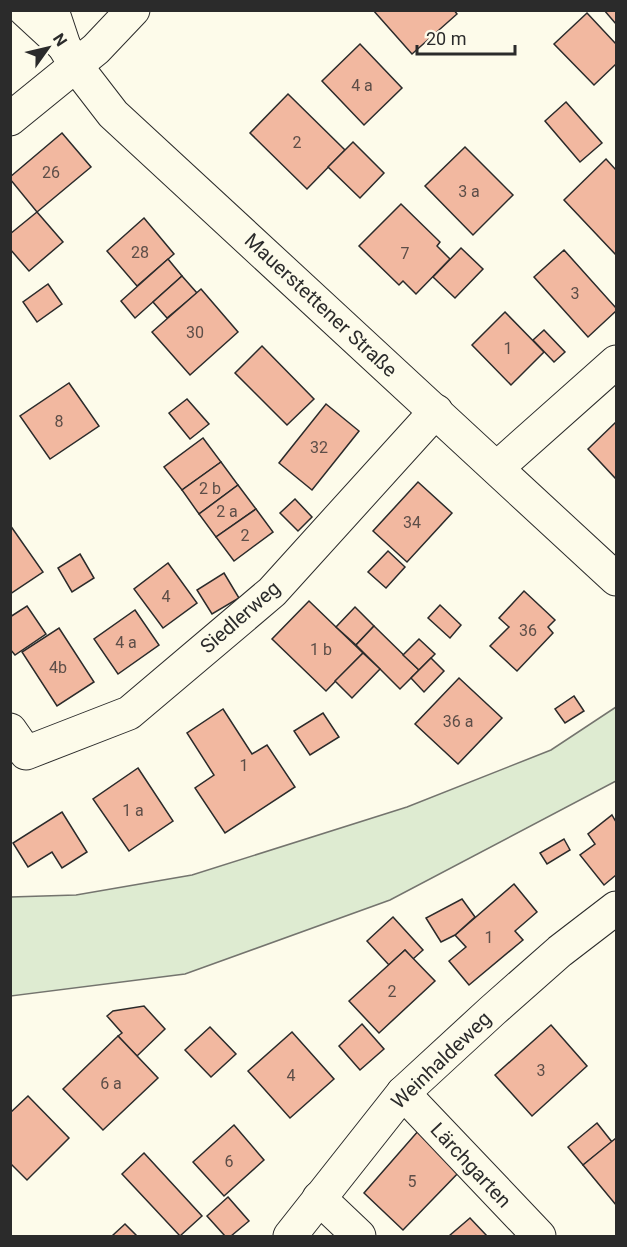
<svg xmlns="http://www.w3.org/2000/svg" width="627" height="1247" font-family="Roboto,sans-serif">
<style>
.green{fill:#deebd1;stroke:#74746e;stroke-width:1.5}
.building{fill:#f2b8a0;stroke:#2b2b2b;stroke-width:1.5}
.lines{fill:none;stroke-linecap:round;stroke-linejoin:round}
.minor-casing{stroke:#2b2b2b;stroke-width:35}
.major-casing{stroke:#2b2b2b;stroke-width:35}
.minor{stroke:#fdfbea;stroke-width:33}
.major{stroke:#fdfbea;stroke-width:33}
.labels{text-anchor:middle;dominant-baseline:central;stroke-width:4.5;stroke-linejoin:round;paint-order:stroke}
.number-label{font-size:16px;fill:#5d4e48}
.street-label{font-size:20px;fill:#2b2b2b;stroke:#fdfbea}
</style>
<rect width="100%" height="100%" fill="#fdfbea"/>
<!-- green -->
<path class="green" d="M616,707V781L390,900L185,974L11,996V897L76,895L192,875L407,807L551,750Z"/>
<!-- building -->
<g class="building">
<path d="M373,10H454L457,14L412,54Z"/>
<path d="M604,10H616V24Z"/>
<path d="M587,13L616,44V64L594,85L554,44Z"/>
<path d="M360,44L402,88L364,125L322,81Z"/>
<path d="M288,94L345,150L307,189L250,133Z"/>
<path d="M566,102L602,143L580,162L545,121Z"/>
<path d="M62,133L91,167L37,212L10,179V177Z"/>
<path d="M353,142L384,173L360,198L328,167Z"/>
<path d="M465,147L513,195L473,235L425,186Z"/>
<path d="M606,159L616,170V255L564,200Z"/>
<path d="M401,204L440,242L437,246L450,259L416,294L403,281L399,285L359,246Z"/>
<path d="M37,212L63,242L29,271L10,249V234Z"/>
<path d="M144,218L174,254L137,286L107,251Z"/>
<path d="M461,248L483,269L455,298L433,277Z"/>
<path d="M564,250L616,308V311L588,337L534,277Z"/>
<path d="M168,259L182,276L135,318L121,301Z"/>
<path d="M182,276L197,293L167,318L153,302Z"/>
<path d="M48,284L62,304L37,322L23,302Z"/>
<path d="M201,289L238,332L190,375L152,332Z"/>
<path d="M505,312L544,352L511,385L472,345Z"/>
<path d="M544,330L565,352L554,362L533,340Z"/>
<path d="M262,346L314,399L287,425L235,373Z"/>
<path d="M69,383L99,426L50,459L20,416Z"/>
<path d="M187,399L209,424L190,439L169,413Z"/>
<path d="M326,404L359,431L312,490L279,463Z"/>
<path d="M616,422V479L588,449Z"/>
<path d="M203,438L221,462L182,490L164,467Z"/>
<path d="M221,462L238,485L199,514L182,490Z"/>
<path d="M418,482L452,513L407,562L373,531Z"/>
<path d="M238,485L256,509L216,537L199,514Z"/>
<path d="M295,499L312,517L298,531L280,513Z"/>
<path d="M256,509L273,532L234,561L216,537Z"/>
<path d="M10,525L43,572L10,594Z"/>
<path d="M388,551L405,567L386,588L368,572Z"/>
<path d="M80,554L94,578L72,592L58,568Z"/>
<path d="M168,563L197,603L163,628L134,589Z"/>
<path d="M224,573L239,598L212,614L197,590Z"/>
<path d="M524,591L555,620L548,627L553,633L517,671L490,646L509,627L499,618Z"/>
<path d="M309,601L363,653L326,691L272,639Z"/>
<path d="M440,605L461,625L450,638L428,618Z"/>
<path d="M27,606L46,634L15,655L10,649V617Z"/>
<path d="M355,607L374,626L356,645L336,627Z"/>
<path d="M135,610L159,645L118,674L94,639Z"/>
<path d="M374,626L419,670L400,689L356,645Z"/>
<path d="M59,628L94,682L57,706L22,652Z"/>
<path d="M419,639L435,654L419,670L403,655Z"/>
<path d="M363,653L380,669L352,698L335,681Z"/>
<path d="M431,658L444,671L424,692L411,678Z"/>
<path d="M459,678L502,718L458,764L415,724Z"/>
<path d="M574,696L584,711L565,723L555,709Z"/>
<path d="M223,709L252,754L267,745L295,787L225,833L195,788L214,775L187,733Z"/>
<path d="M323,713L339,737L310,755L294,731Z"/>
<path d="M138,768L173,821L129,851L93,799Z"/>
<path d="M62,812L87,852L62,868L52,852L28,867L13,843Z"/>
<path d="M612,815L616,822V875L604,885L580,855L595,844L588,834Z"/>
<path d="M564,839L570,850L547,864L540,853Z"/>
<path d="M514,884L537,912L515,931L523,940L469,985L449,961L466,947L455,935Z"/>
<path d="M462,899L475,917L455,935L441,942L426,918Z"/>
<path d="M393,917L423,950L413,959L405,950L389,965L367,941Z"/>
<path d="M405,950L435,981L379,1033L349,1001Z"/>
<path d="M144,1006L165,1029L137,1056L118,1036L122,1033L107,1016L113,1011Z"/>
<path d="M362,1024L384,1049L360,1070L339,1046Z"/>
<path d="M551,1025L587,1066L532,1116L495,1075Z"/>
<path d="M210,1027L236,1054L211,1077L185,1050Z"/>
<path d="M292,1032L334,1079L290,1118L248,1071Z"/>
<path d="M118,1036L158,1078L103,1130L63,1089Z"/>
<path d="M28,1096L69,1138L27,1180L10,1163V1113Z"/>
<path d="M597,1123L612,1142L583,1165L568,1147Z"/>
<path d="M234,1125L264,1160L224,1196L193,1162Z"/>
<path d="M419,1130L461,1170L403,1230L364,1193Z"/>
<path d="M616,1138V1205L583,1165Z"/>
<path d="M144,1153L202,1216L180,1236L122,1174Z"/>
<path d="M228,1197L249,1221L231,1236H225L207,1216Z"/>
<path d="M470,1218L487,1236H449Z"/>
<path d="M125,1224L137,1236H112Z"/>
</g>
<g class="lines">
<!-- minor casing -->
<g class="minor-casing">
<g id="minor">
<path d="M25,10L64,46"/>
<path d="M10,119L96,49L133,10"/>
<path d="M497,468L616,362"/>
<path d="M10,730L26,753L129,713L272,592L436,411"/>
<path d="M403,1093L539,1236"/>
<path d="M319,1198L359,1236"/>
<path d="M290,1236L403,1093L492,1011L560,951L616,908"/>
</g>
</g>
<!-- major casing -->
<g class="major-casing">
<path id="major" d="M52,10L64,46L76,66L113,114L616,579"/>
</g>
<!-- minor -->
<use href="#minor" class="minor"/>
<!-- major -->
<use href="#major" class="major"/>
</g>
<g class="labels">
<!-- number labels -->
<g class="number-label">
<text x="362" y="85">4 a</text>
<text x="297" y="142">2</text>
<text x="51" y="172">26</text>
<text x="469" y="191">3 a</text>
<text x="140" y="252">28</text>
<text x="405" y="253">7</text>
<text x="575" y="293">3</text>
<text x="195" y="332">30</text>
<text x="508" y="348">1</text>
<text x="59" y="421">8</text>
<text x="319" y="447">32</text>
<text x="210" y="488">2 b</text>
<text x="227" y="511">2 a</text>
<text x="412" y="522">34</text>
<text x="245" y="535">2</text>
<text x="166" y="596">4</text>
<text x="528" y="630">36</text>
<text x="126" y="642">4 a</text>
<text x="321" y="649">1 b</text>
<text x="58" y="667">4b</text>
<text x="458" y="721">36 a</text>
<text x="244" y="765">1</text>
<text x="133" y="810">1 a</text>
<text x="489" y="937">1</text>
<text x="392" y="991">2</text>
<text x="541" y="1070">3</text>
<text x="291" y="1075">4</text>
<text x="111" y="1083">6 a</text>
<text x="229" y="1161">6</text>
<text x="412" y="1181">5</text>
</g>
<!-- street labels -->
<g class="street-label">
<text transform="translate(321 305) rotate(43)">Mauerstettener Straße</text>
<text transform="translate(240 617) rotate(-41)">Siedlerweg</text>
<text transform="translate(441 1060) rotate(-44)">Weinhaldeweg</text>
<text transform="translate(471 1165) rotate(47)">Lärchgarten</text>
</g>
</g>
<!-- border -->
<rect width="627" height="1247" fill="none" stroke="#2b2b2b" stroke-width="24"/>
<!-- north arrow -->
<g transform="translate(48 48) rotate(56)" stroke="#fdfbea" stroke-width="4.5" paint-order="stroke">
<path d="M0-4.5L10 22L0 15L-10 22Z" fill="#2b2b2b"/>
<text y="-9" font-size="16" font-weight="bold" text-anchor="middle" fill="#2b2b2b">N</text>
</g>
<!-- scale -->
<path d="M417 45v9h98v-9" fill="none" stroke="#2b2b2b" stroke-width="3"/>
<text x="426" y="45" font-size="18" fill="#2b2b2b" stroke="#fdfbea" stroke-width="4.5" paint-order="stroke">20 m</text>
</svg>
